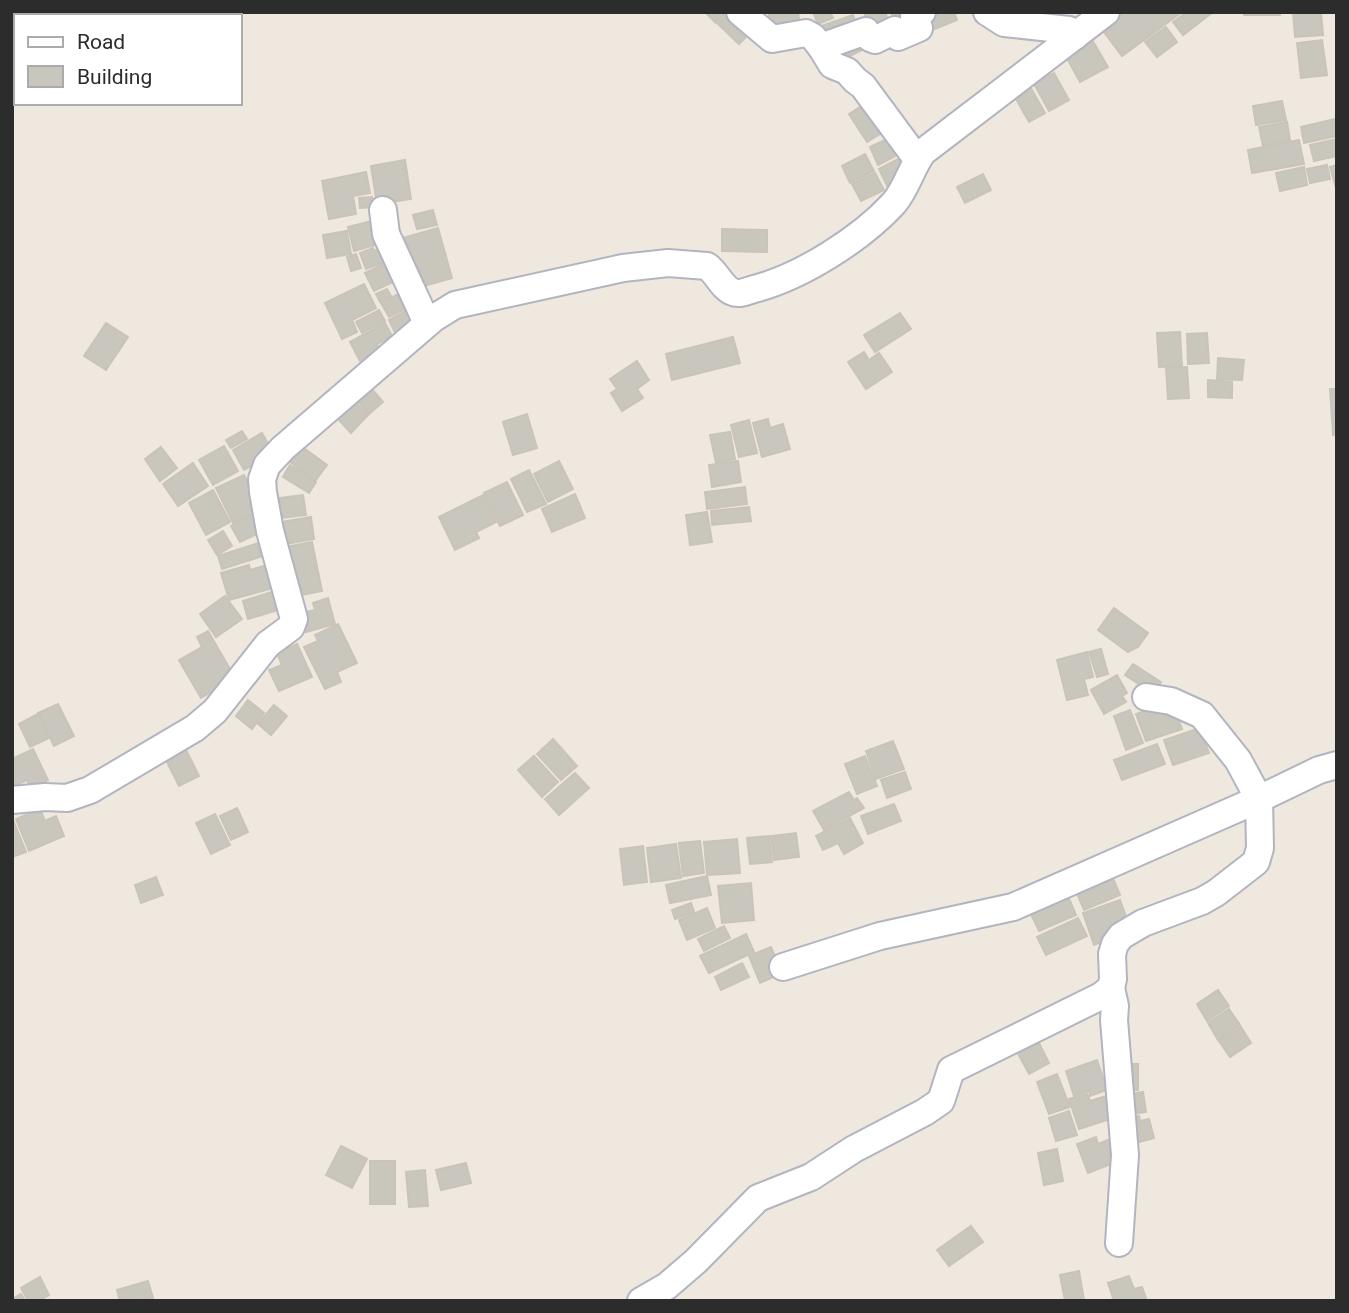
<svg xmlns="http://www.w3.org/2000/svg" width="1349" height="1313" font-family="Roboto,sans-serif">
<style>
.building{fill:#c9c6bd;stroke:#cac4b8;stroke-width:2}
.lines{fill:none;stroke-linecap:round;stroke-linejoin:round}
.minor-casing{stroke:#b2b5c0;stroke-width:30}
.minor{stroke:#fff;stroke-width:26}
</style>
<rect width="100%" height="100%" fill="#eee8df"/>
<!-- building -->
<g class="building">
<path d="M705,12H727L716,23Z"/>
<path d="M730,12L752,31L739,44L718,24Z"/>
<path d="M786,12H798L800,27L771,31L769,14Z"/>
<path d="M813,12H830L833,18L818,24Z"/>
<path d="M864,12H885L891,29L873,37Z"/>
<path d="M891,12H909L899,33Z"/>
<path d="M928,12H954L957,20L925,33Z"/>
<path d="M1122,12H1182L1122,56L1101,28Z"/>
<path d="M1187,12H1213L1183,35L1173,22Z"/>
<rect x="1244" y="12" width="36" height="3"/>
<path d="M1293,12H1321L1323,35L1295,37Z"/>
<path d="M853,15L858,30L827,41L821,26Z"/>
<path d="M1166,27L1177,42L1157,57L1145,42Z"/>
<path d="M858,36L864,49L838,62L831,48Z"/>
<path d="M1091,38L1108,67L1080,82L1064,53Z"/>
<path d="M1322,40L1327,75L1301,78L1297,43Z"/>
<path d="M1054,73L1069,100L1049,111L1034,84Z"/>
<path d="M1028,83L1045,113L1029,122L1012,92Z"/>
<path d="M1282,101L1286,120L1256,125L1253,106Z"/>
<path d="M868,102L885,131L867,142L849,114Z"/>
<path d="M1335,119L1337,136L1304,143L1301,127Z"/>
<path d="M1287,122L1290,140L1263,146L1259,127Z"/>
<path d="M893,136L901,153L878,165L870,147Z"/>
<path d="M1337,139V156L1314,161L1310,145Z"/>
<path d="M1299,140L1304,164L1252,173L1248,150Z"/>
<path d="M865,154L874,171L850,183L842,166Z"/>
<path d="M904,156L902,181L888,188L879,169Z"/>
<path d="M405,160L411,199L377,204L371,166Z"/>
<path d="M1327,165L1330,179L1310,183L1307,169Z"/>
<path d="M1337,165V188H1336L1330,167Z"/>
<path d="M1304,167L1307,185L1280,191L1276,173Z"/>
<path d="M366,172L370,193L353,196L356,214L329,219L322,181Z"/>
<path d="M875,173L884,190L861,201L852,184Z"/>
<path d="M983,174L991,190L965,203L957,187Z"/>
<path d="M372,197L373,207L360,208L359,198Z"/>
<path d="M433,210L437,225L417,229L413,215Z"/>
<path d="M376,220L382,243L354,251L348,227Z"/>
<path d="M438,228L452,278L417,288L403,238Z"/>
<path d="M722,229L767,230V252L722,251Z"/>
<path d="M347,231L351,254L327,258L323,235Z"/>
<path d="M373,248L374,251L382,248L388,261L366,269L360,253Z"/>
<path d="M356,254L361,268L351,271L347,257Z"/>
<path d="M390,261L399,279L374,291L365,273Z"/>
<path d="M364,284L376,308L352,320L357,332L342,339L325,303Z"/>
<path d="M387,289L391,296L380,302L376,294Z"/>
<path d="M404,291L411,306L389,317L381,303Z"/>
<path d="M411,308L419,323L396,335L389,320Z"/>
<path d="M379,310L385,321L362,333L356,322Z"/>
<path d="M900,313L911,329L875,352L864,335Z"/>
<path d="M106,323L128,337L106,370L84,356Z"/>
<path d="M385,323L392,336L377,344L381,353L361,363L350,342Z"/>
<path d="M1180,332L1182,366L1159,367L1157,333Z"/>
<path d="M1207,333L1209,363L1188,364L1187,334Z"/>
<path d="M733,337L740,363L672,380L666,354Z"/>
<path d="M864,352L869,360L879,353L892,372L866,389L848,362Z"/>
<path d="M1218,358L1244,360L1242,380L1217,379Z"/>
<path d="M637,361L649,380L637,389L643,398L622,411L611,393L617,389L610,379Z"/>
<path d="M1187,367L1189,398L1168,399L1166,368Z"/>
<path d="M1208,380L1232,382V398L1208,397Z"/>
<path d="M370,387L383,402L369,414L356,399Z"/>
<path d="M1330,389H1337V434L1333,435Z"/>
<path d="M354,401L368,415L351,433L337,418Z"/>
<path d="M527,414L537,448L513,455L503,422Z"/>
<path d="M768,419L770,428L783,424L790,449L762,457L753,423Z"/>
<path d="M749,420L757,453L739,457L731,425Z"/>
<path d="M242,431L247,439L231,448L226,440Z"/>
<path d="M730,432L735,459L716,463L710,435Z"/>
<path d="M262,433L271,449L254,458L257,463L244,470L233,450Z"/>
<path d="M224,446L238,471L213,485L199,460Z"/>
<path d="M301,446L327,465L315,481L289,461Z"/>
<path d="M161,447L177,468L160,481L145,459Z"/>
<path d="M559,461L573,489L548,502L534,474Z"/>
<path d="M738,461L741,482L712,487L709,465Z"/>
<path d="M193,463L208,486L178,506L163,484Z"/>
<path d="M290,465L316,482L309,493L283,477Z"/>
<path d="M529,470L546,504L527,512L511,479Z"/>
<path d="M244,475L260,510L233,523L216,488Z"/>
<path d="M507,482L523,515L500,526L484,493Z"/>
<path d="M745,487L747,504L707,509L705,492Z"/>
<path d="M213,490L230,522L206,535L189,503Z"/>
<path d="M575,494L585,518L552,532L542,509Z"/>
<path d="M303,495L306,515L282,518L279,498Z"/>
<path d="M483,495L496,522L476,532L479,538L455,550L439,517Z"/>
<path d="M749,507L751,521L712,525L711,511Z"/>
<path d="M707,512L712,542L690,545L686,515Z"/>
<path d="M254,514L263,531L240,542L231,526Z"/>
<path d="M311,517L314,539L285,544L281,522Z"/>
<path d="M223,531L232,546L217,555L208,540Z"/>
<path d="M262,542L266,555L222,569L218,556Z"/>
<path d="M312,542L322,591L296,596L285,547Z"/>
<path d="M249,565L250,570L267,565L273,588L229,600L221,573Z"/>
<path d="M275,591L281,609L248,619L243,601Z"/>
<path d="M225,596L242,619L216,637L200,614Z"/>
<path d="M328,598L335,624L306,632L301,613L315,610L313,603Z"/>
<path d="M1114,608L1148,633L1138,647L1128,652L1098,630Z"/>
<path d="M338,624L357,663L337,672L341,682L325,689L304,647L318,641L315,635Z"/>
<path d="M208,631L235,678L201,698L179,660L202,647L197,637Z"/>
<path d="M297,644L312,677L279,691L269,670L282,665L277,653Z"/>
<path d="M1101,649L1108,674L1097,677L1089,652Z"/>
<path d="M1087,652L1093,677L1084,679L1088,695L1067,700L1057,660Z"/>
<path d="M1133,664L1161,682L1154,694L1125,675Z"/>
<path d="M1117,675L1127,693L1122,696L1126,702L1104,714L1091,690Z"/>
<path d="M248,700L264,713L252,729L236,716Z"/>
<path d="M58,704L74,736L54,746L38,713Z"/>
<path d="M274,705L287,716L271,735L258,724Z"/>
<path d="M1160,705L1164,716L1176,712L1182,729L1146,741L1136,714Z"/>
<path d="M1130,710L1143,743L1126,750L1114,716Z"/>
<path d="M38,714L49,738L30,747L19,724Z"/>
<path d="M1200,728L1209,753L1173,765L1164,740Z"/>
<path d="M553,739L577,766L561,780L537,754Z"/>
<path d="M893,741L904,769L876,779L866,751Z"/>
<path d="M1157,744L1165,764L1122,780L1114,760Z"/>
<path d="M185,748L199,776L179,786L165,758Z"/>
<path d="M33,749L48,780L31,789L27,780L12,787V759Z"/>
<path d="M534,756L558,782L542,797L518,770Z"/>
<path d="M865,756L877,786L857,794L845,764Z"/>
<path d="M905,772L911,789L887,798L881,780Z"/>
<path d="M575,773L589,788L559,815L545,799Z"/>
<path d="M849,792L854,800L857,798L864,808L824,830L813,811Z"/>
<path d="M894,804L901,821L868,834L861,816Z"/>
<path d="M237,808L248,832L231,840L220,816Z"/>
<path d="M40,809L45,821L56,816L64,836L29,851L16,819Z"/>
<path d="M215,814L230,845L211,854L196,823Z"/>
<path d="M850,818L863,843L844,854L838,843L823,850L816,836Z"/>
<path d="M13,820L26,852L12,857V821Z"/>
<path d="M796,833L799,857L774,860L771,836Z"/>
<path d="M769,836L772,862L750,864L747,838Z"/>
<path d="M737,839L740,873L707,875L704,842Z"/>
<path d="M700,841L704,873L683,876L679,843Z"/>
<path d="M676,844L681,878L651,882L647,848Z"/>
<path d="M643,846L647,882L624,885L620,849Z"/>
<path d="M707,876L711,895L670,903L666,885Z"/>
<path d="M1112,876L1120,895L1084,910L1076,891Z"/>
<path d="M156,877L163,895L141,903L135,885Z"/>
<path d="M751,883L754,920L722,923L718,886Z"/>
<path d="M1067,894L1076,915L1039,931L1029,910Z"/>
<path d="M1120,900L1129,925L1114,937L1094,945L1083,913Z"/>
<path d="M691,903L694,912L675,919L672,910Z"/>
<path d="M707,908L715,928L687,940L679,920Z"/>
<path d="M1078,918L1087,936L1046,955L1037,937Z"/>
<path d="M724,926L730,938L704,951L698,939Z"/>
<path d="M746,934L754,952L709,973L700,956Z"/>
<path d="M771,947L782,973L760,983L749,956Z"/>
<path d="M742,963L749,977L721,990L715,977Z"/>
<path d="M1218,990L1229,1006L1207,1021L1197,1004Z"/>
<path d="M1229,1009L1240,1025L1218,1040L1208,1023Z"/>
<path d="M1241,1027L1251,1043L1230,1057L1219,1041Z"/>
<path d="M1036,1037L1049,1063L1029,1074L1015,1048Z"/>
<path d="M1097,1060L1107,1090L1090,1096L1089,1091L1074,1096L1066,1071Z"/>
<rect x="1122" y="1064" width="16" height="26"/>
<path d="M1057,1074L1070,1107L1049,1114L1037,1082Z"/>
<path d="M1143,1092L1146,1112L1126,1115L1123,1095Z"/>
<path d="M1087,1094L1090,1101L1106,1096L1113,1118L1079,1129L1069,1099Z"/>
<path d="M1069,1111L1077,1135L1056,1141L1049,1118Z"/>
<path d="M1139,1116L1140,1121L1149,1119L1154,1138L1132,1144L1125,1120Z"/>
<path d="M1096,1137L1098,1144L1110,1139L1119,1161L1088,1173L1077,1144Z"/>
<path d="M341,1146L367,1159L352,1188L326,1175Z"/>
<path d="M1057,1149L1063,1181L1044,1185L1038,1153Z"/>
<rect x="370" y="1161" width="25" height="43"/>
<path d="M466,1163L471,1183L441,1190L436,1170Z"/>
<path d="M425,1170L428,1206L409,1207L406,1172Z"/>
<path d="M971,1226L983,1242L949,1266L937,1250Z"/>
<path d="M1079,1271L1084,1300L1065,1301L1060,1275Z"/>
<path d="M1129,1276L1134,1289L1142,1287L1147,1301H1114L1108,1283Z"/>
<path d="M40,1277L49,1295L38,1301H28L21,1288Z"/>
<path d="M148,1281L153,1298L120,1301L117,1290Z"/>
<path d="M21,1294L25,1301H12V1299Z"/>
</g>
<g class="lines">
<!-- minor casing -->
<g class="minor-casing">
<g id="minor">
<path d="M740,12L772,39L806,33L813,37L821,47L832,65L847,71L855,80L863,86L917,159"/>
<path d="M987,12L1004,23L1069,30L1075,36"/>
<path d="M821,47L866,31L870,38L875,40L895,30L898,37L919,28L914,16L922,12"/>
<path d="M383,210L386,234L427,323"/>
<path d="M12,800L45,797L67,798L90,790L195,728L215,711L268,644L291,627L294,619L270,531L263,492L262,479L267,465L283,448L434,318L455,305L623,268L668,263L707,266C717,273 722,288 733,292C739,295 747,291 754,289C801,277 861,239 894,203C907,188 911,168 923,152L1106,12"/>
<path d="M783,967L880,936L1013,907L1259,799L1319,770L1337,765"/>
<path d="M1111,988L1115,1006L1114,1020L1125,1155L1119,1243"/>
<path d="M641,1301L667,1286L696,1261L758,1198L811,1177L854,1149L925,1112L941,1101L951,1070L1101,996L1111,988L1113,979L1112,954L1115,944L1121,936L1143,923L1202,901L1216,893L1256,862L1260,848L1259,799L1238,760L1202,715L1171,701L1146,697"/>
</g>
</g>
<!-- minor -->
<use href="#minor" class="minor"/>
</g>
<!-- border -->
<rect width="1349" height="1313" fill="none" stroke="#2c2c2c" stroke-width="28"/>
<!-- legend -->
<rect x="14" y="14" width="228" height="91" fill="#ffffff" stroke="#ababab" stroke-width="2"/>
<rect x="28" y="37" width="35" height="10" fill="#ffffff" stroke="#ababab" stroke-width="2"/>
<text x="77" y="49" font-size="21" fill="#2c2c2c">Road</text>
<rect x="28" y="66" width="35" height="21" fill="#c9c6bd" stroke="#ababab" stroke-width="2"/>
<text x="77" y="84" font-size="21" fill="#2c2c2c">Building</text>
</svg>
